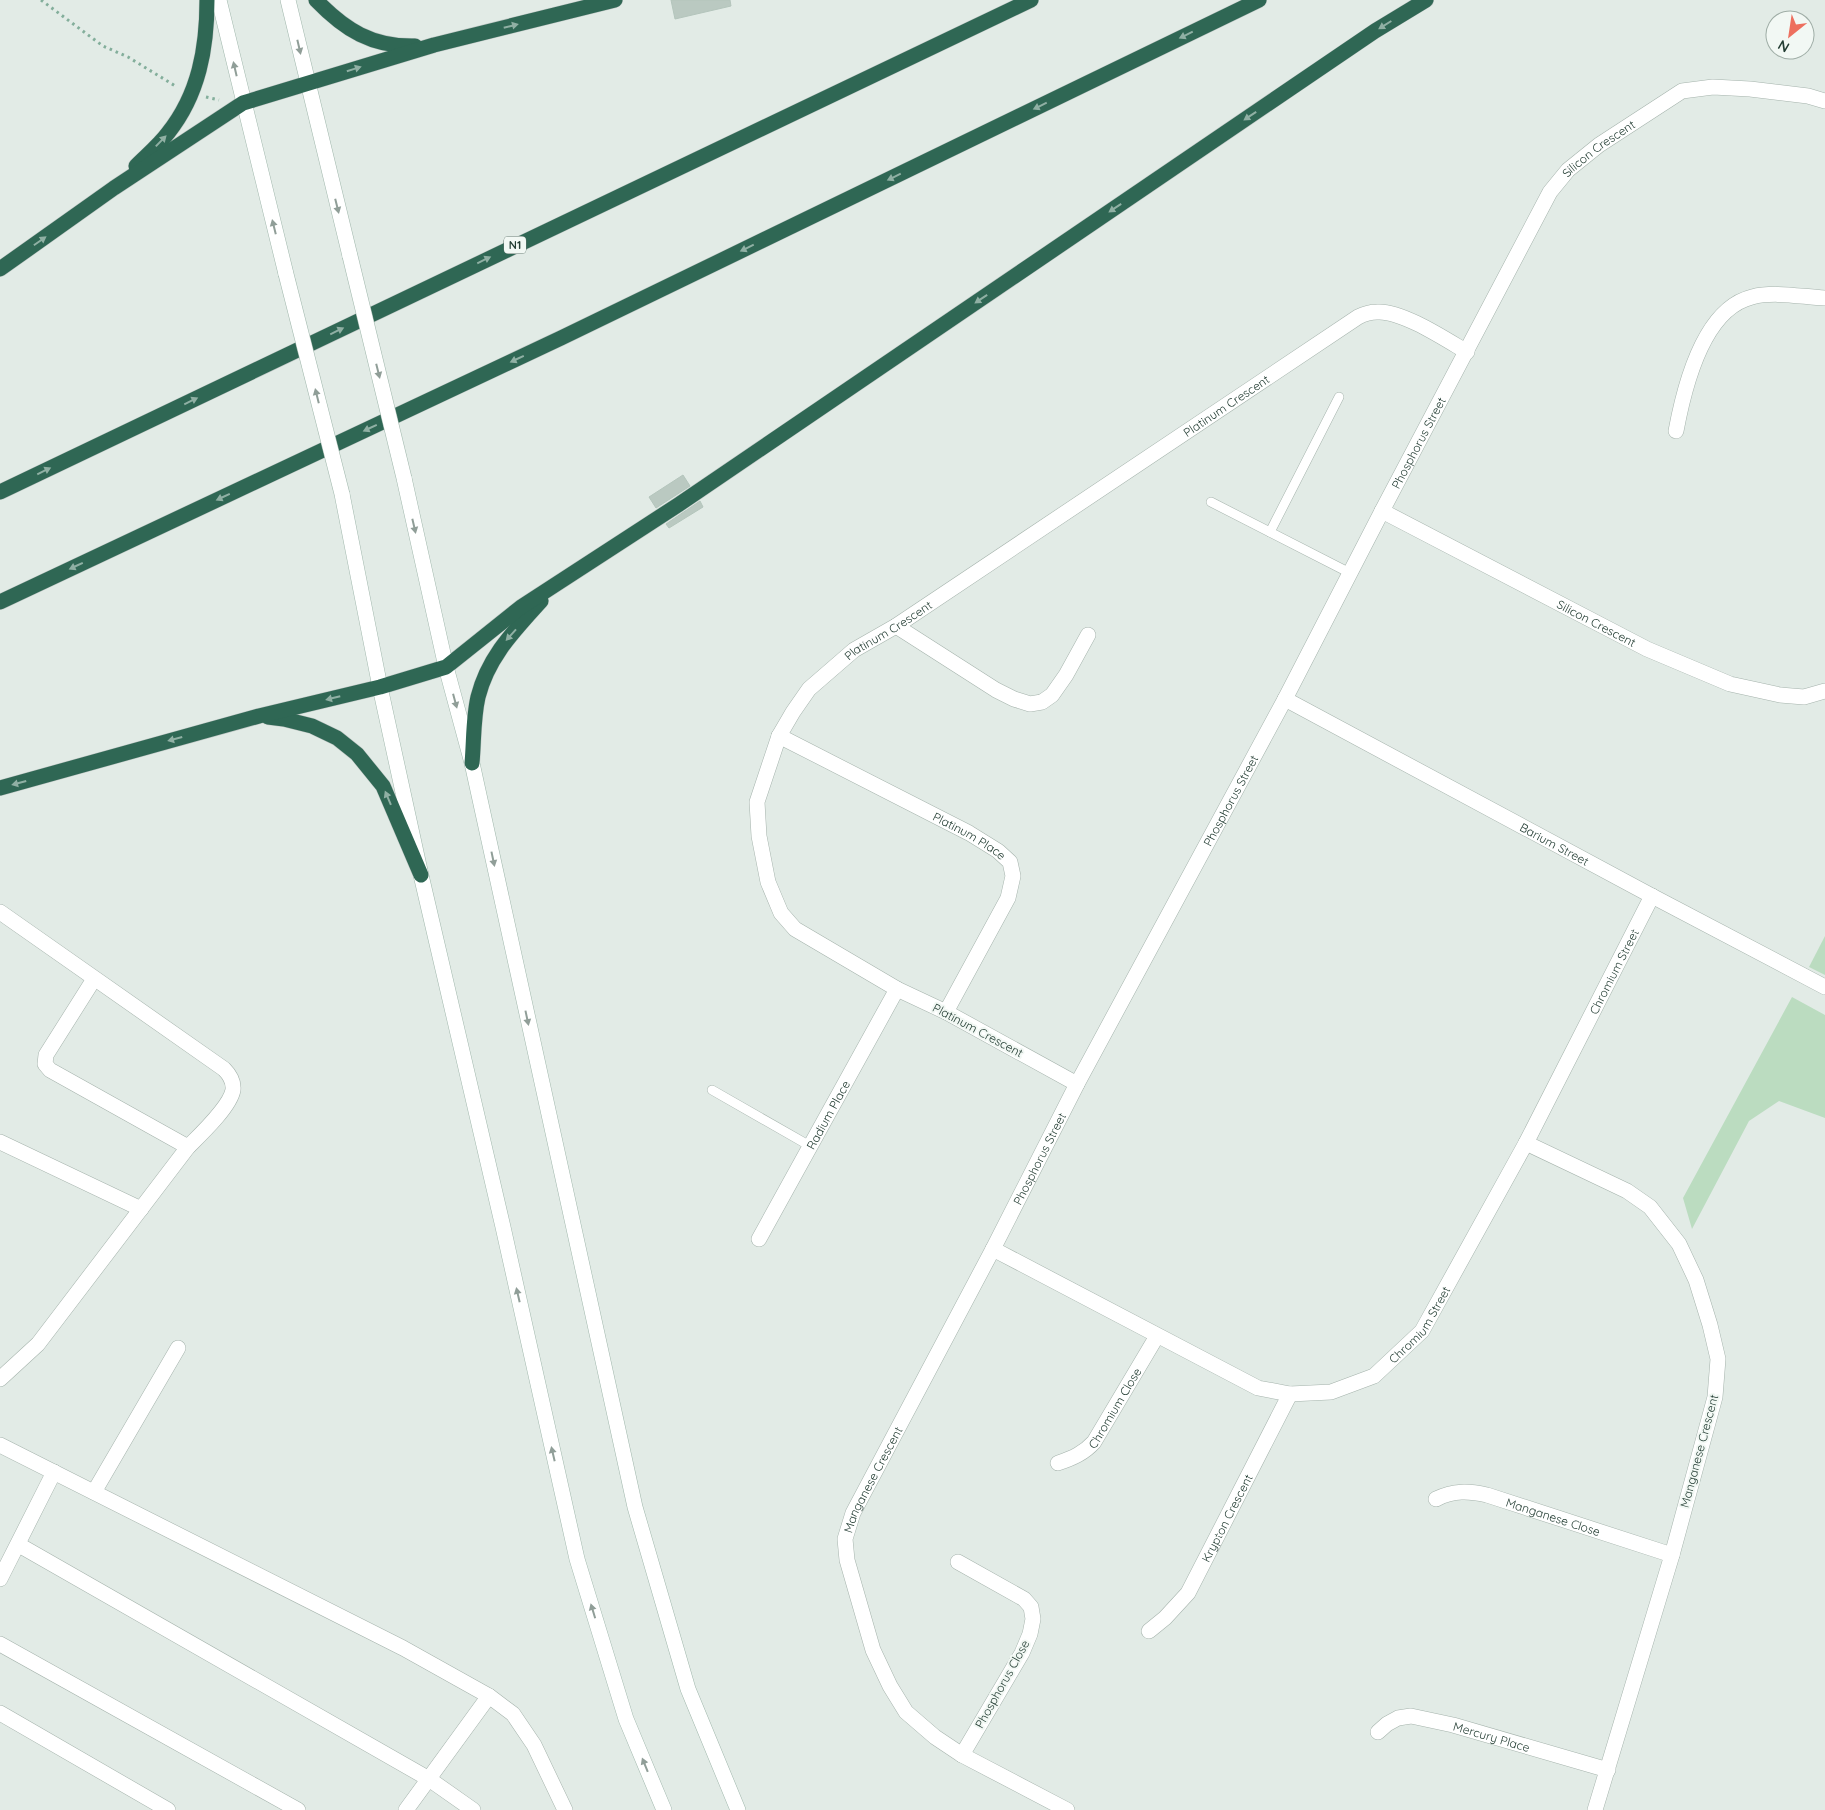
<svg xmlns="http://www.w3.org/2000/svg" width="1825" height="1810" font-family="Quicksand,sans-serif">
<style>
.green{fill:#bbdcc0}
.building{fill:#bac9c1;stroke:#b4c5bc}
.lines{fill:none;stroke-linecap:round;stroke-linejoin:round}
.lane-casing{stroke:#a5b3ac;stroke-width:10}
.street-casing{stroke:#a5b3ac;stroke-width:16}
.secondary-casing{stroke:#a0b7ac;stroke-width:16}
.highway-casing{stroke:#c1c8c6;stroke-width:16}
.path{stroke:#83ae9b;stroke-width:3;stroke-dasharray:2.5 4;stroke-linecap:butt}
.lane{stroke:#fff;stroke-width:9}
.street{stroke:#fff;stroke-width:15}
.secondary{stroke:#fff;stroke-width:15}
.highway{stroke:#2f6754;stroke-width:15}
.secondary-bridge-casing{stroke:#a0b7ac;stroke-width:16;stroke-linecap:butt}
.secondary-bridge{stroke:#fff;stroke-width:15}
.oneway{fill:#90b0a4}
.oneway2{fill:#909e98}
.labels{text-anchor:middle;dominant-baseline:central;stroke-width:4;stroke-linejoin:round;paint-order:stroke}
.shield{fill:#f2f8f4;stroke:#60746c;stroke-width:1}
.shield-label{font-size:11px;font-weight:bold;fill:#223c32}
.street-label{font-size:12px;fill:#223c32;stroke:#f2f8f4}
</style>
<rect width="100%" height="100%" fill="#e2ebe6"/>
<!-- green -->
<g class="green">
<path d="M1825,936V975L1809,967Z"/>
<path d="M1792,997L1825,1015V1118L1779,1101L1749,1121L1692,1229L1683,1198Z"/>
</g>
<!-- building -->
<g class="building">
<path d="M671,0H730L731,6L675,19Z"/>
<path d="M683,475L690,486L656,508L649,497Z"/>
<path d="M700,501L703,507L669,528L666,524Z"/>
</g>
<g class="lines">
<!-- lane casing -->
<g class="lane-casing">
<g id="lane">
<path d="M1211,502L1350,573"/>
<path d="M1270,532L1339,397"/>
<path d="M712,1090L810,1146"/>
</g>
</g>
<!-- street casing -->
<g class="street-casing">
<g id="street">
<path d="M1676,431C1684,388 1703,309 1752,297C1775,291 1802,297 1825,298"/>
<path id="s1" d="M1382,511L1647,649L1730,684L1780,695L1804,697L1825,691"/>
<path d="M896,626L996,690L1014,699L1030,704L1042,702L1052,695L1066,675L1088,635"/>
<path id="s2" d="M1285,699L1652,896L1825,987"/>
<path id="s3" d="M779,736L969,833L998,851L1010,862L1013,876L1008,898L946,1012"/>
<path d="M0,912L224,1069C230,1075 234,1081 233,1090C230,1107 200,1135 188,1147L38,1344L0,1379"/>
<path d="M94,979L46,1055L45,1064L50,1070L188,1147"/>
<path id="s4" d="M1077,1084L946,1012L897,989L795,929L781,913L768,882L759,836L757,802L779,736L793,712L809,689L854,650L896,626L1358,317C1364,314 1370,312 1377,312C1401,310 1445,339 1467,352"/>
<path d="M0,1142L141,1209"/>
<path d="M1526,1143L1627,1191L1650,1207L1679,1244L1696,1280L1710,1325L1718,1359L1715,1397L1672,1555L1595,1810"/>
<path id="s5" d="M759,1239L897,989"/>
<path id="s6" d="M993,1249L1258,1388L1290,1394L1331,1392L1374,1376L1422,1331L1526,1143L1652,896"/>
<path d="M0,1445L403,1648L489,1696L513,1714L534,1745L565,1810"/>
<path id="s7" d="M1058,1463C1073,1458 1084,1453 1094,1442L1157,1336"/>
<path d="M94,1492L178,1348"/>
<path id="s8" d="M1436,1499C1454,1490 1469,1491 1487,1495L1672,1555"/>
<path d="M19,1545L429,1779L473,1810"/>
<path d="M958,1562L1024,1599L1031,1607L1033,1619L1030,1634L1022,1653L962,1755"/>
<path d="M0,1579L54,1472"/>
<path id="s9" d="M1149,1631L1165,1618L1188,1593L1290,1394"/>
<path d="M0,1644L298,1810"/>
<path d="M0,1713L168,1810"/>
<path id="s10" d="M1378,1732L1387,1724L1398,1718L1411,1716L1453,1725L1608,1770"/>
<path d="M406,1810L489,1696"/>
<path id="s11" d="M1067,1810L962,1755L935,1737L906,1712L890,1686L873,1650L847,1560L845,1539L853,1513L993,1249L1077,1084L1285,699L1382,511L1550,192L1568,170L1599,145L1682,91L1713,87L1750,89L1808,96L1825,101"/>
</g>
</g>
<!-- secondary casing -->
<g class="secondary-casing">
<g id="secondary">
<path d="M219,0L286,274"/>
<path d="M288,0L350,256"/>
<path d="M404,478L446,667L472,763L635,1507L688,1689L738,1810"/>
<path d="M342,494L380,687L421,875L503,1227L577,1559L626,1719L664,1810"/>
</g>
</g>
<!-- highway casing -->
<g class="highway-casing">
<g id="highway">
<path d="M316,0C345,30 372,47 415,46"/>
<path d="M136,166C147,155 159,145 168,133C199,94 207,48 207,0"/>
<path d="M0,269L114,188L243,103L434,45L615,0"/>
<path d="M0,492L1031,0"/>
<path d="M0,602L561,338L1259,0"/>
<path d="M268,717L284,719L312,726L337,738L357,754L383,786L421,875"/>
<path d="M472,763C474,741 473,719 478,697C488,657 514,631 541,601"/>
<path d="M0,788L259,716L380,687L446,667L521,607L678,505L1375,31L1426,0"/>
</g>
</g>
<!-- path -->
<g class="path">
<path d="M41,0L103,46L128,57L177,87"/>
<path d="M206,97L219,100"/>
</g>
<!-- lane -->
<use href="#lane" class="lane"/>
<!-- street -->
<use href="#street" class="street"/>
<!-- secondary -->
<use href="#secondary" class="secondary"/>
<!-- highway -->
<use href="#highway" class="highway"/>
<!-- secondary-bridge casing -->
<g class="secondary-bridge-casing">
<g id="secondary-bridge">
<path d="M350,256L404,478"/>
<path d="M286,274L342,494"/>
</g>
</g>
<!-- secondary-bridge -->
<use href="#secondary-bridge" class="secondary-bridge"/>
</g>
<!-- one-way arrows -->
<defs><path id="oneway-solid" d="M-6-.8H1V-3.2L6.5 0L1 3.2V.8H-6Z" transform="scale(1.25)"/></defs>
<g class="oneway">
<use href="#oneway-solid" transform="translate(1385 25) rotate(148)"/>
<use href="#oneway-solid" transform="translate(511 26) rotate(-14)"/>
<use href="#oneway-solid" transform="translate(1186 35) rotate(154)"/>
<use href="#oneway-solid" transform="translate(354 69) rotate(-17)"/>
<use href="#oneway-solid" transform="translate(1040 106) rotate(154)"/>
<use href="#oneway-solid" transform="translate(1250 116) rotate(146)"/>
<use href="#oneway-solid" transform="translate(161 141) rotate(-46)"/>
<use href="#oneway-solid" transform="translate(894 177) rotate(154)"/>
<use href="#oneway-solid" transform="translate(1115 208) rotate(146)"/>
<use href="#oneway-solid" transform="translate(40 241) rotate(-35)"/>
<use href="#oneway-solid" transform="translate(747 248) rotate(154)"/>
<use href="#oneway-solid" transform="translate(484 260) rotate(-26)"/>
<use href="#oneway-solid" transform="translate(981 299) rotate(146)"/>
<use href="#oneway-solid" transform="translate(337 331) rotate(-26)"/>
<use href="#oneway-solid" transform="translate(517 359) rotate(155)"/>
<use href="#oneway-solid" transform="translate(191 401) rotate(-26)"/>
<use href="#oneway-solid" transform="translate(370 428) rotate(155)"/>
<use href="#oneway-solid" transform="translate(44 471) rotate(-26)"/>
<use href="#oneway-solid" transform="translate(223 497) rotate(155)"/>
<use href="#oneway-solid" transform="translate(76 566) rotate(155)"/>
<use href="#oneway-solid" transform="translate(511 635) rotate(132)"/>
<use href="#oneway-solid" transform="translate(333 698) rotate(166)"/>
<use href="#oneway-solid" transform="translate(175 739) rotate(165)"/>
<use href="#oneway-solid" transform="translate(19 783) rotate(165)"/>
<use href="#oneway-solid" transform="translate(388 798) rotate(-113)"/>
</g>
<g class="oneway2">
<use href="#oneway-solid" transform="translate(299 47) rotate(77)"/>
<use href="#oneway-solid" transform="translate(235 69) rotate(-103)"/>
<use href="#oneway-solid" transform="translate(337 206) rotate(76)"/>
<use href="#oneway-solid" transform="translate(274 227) rotate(-104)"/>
<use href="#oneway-solid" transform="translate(378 371) rotate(76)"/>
<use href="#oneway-solid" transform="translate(317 396) rotate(-104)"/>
<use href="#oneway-solid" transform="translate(414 526) rotate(77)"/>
<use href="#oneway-solid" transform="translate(455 701) rotate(75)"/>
<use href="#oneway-solid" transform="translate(493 859) rotate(78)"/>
<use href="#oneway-solid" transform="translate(527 1018) rotate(78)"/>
<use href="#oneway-solid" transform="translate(518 1295) rotate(-103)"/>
<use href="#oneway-solid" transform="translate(553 1454) rotate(-103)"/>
<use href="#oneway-solid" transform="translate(593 1611) rotate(-107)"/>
<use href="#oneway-solid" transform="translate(645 1765) rotate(-112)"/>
</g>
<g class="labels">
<!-- shield labels -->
<rect class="shield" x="504" y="236.5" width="22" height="17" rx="4"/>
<g class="shield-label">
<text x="515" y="245">N1</text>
</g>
<!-- street labels -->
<g class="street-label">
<text stroke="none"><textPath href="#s11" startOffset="1961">Silicon Crescent</textPath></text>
<text stroke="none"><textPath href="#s4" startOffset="1088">Platinum Crescent</textPath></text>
<text stroke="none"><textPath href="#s11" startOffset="1612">Phosphorus Street</textPath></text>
<text stroke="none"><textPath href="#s1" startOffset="242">Silicon Crescent</textPath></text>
<text stroke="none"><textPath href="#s4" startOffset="682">Platinum Crescent</textPath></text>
<text stroke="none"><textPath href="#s11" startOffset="1208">Phosphorus Street</textPath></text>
<text stroke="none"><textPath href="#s3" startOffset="215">Platinum Place</textPath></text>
<text stroke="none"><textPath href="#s2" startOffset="306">Barium Street</textPath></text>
<text stroke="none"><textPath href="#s6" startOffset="892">Chromium Street</textPath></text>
<text transform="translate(978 1030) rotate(28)">Platinum Crescent</text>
<text stroke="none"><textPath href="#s5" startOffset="142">Radium Place</textPath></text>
<text stroke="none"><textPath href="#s11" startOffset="802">Phosphorus Street</textPath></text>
<text stroke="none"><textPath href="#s6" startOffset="488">Chromium Street</textPath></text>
<text stroke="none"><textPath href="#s7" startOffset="82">Chromium Close</textPath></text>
<text transform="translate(1699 1451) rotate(-75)">Manganese Crescent</text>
<text stroke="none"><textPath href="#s11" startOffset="440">Manganese Crescent</textPath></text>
<text stroke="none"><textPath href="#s8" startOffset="122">Manganese Close</textPath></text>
<text stroke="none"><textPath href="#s9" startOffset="139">Krypton Crescent</textPath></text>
<text transform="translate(1002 1684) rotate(-61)">Phosphorus Close</text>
<text stroke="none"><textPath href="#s10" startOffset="121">Mercury Place</textPath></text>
</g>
</g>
<!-- north arrow -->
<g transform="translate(1790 35) rotate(210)"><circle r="24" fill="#f2f8f4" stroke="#9fada6"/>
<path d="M0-4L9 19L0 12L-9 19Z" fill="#ed6f5e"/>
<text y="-8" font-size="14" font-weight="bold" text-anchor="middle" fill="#223c32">N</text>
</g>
</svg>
